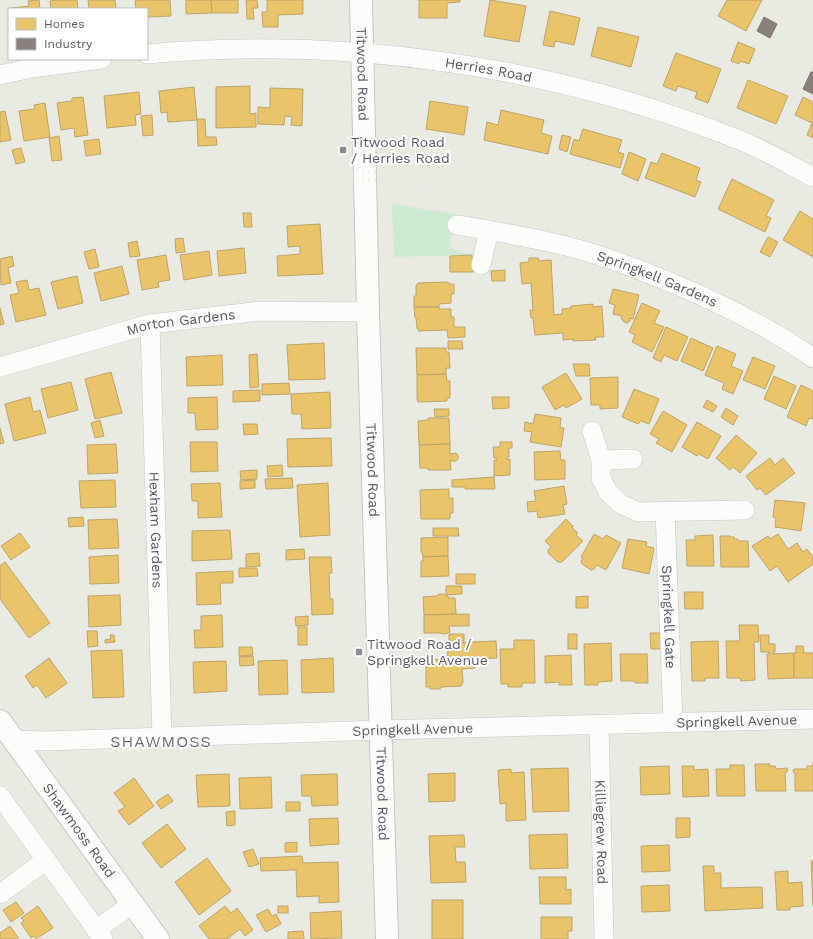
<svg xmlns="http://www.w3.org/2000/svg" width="813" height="939" font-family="'Work Sans',sans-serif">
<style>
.green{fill:#cee9d2}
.homes{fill:#e9c46a;stroke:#bea468}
.industry{fill:#8a817c;stroke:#7b7574}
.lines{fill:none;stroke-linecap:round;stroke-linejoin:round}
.street-casing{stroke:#c7c8c7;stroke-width:20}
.secondary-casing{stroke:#c6c7c6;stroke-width:24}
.street{stroke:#fcfcfb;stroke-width:19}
.secondary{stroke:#fcfcfb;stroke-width:22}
.rail{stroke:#e4e4e3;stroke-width:3;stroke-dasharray:1 5;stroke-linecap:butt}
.poi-dot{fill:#8b8c8f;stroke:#fff;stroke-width:1.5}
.labels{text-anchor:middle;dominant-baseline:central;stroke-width:4;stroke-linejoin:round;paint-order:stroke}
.street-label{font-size:14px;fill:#585a62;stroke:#fff}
.poi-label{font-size:14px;fill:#585a62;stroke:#fff;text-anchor:start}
.quarter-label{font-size:16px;letter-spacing:1px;fill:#696c74;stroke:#fff}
</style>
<rect width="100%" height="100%" fill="#e9eae2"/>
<!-- green -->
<path class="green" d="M392,204L453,214L450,248L472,255L394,257Z"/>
<!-- homes -->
<g class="homes">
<path d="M39,0L40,9H12L11,8L29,6L28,1Z"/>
<path d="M56,0H77L78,9H51L50,1Z"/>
<path d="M88,0H115L116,9H89Z"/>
<path d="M135,0H170L171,16L147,17V9H136Z"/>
<path d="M186,0H211L212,13L186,14Z"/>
<path d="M211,0H238V13H212Z"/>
<path d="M246,0H257L258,8H253L254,19H247Z"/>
<path d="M267,0H303V14L278,15V27H263L262,12H267Z"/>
<path d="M419,0H460V2L447,3V18H419Z"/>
<path d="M490,0L526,6L519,42L484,36Z"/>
<path d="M727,0H762L746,31L718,16Z"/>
<path d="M550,11L580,18L574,45L555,41L554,47L543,45Z"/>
<path d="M598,27L639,37L631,67L591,56Z"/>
<path d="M738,42L755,49L749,64L740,61L739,64L731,61Z"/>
<path d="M676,53L721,69L708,103L695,98L697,92L678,86L676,91L663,86Z"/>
<path d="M748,80L788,96L776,124L737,108Z"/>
<path d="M250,86V114L256,113V127L216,128V87Z"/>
<path d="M194,87L197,120L168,122L167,112L161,113L159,91Z"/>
<path d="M270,88L303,89L302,126L291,125L292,117L285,116L284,125L258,124V107L270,108Z"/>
<path d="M139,92L141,114L135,115L136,125L107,128L104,96Z"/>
<path d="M83,97L88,135L75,137L74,128L61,130L57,103L72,101V98Z"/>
<path d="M803,97L813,102V138L807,135L812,123L795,115Z"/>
<path d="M430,101L468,107L464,135L426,129Z"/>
<path d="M45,103L50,137L24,141L19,111L35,109L34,105Z"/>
<path d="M501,110L544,120L541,133L552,136L548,154L484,140L487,122L498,125Z"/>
<path d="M5,111L11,140L0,142V112Z"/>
<path d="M152,115L153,135L143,136L141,116Z"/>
<path d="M197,119H205L206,137H216L217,145L198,146Z"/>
<path d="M583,129L622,140L618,152L624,154L620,168L570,154L574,139L579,141Z"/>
<path d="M562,135L571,137L567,152L559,149Z"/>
<path d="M59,136L62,160L52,161L49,138Z"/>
<path d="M99,139L101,154L86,156L84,141Z"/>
<path d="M21,148L25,162L16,164L12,150Z"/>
<path d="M629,152L646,159L638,181L622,174Z"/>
<path d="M662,153L700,168L696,180L701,182L695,197L645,178L651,162L657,164Z"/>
<path d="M732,179L774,200L766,216L771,218L765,232L718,209Z"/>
<path d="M800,211L813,219V257L783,240Z"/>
<path d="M243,213H251L252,227H244Z"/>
<path d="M320,224L323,274L278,276L277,256L300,254V246L288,247L287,226Z"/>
<path d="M768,237L778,242L770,257L760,252Z"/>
<path d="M183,238L185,252L176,253L175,239Z"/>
<path d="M137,241L140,256L130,257L128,243Z"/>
<path d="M244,248L246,273L219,276L217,251Z"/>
<path d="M95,249L99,267L89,269L84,252Z"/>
<path d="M209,251L212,275L184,280L180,255Z"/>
<path d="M166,255L170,280L158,282L159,287L142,290L137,260Z"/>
<path d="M472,255L473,272H450V256Z"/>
<path d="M12,256L14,266L8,268L11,283L1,285L0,259Z"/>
<path d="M529,258H538L539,261L551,260L554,315L562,314V309L571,308V306L593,304V307L602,306L604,337H595L596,340L573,341V339L563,340V333L535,335L533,318H531L530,310H533L531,283L522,284L520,263L529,262Z"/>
<path d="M122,266L129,294L101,301L94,273Z"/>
<path d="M505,270V281H492L491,271Z"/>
<path d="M77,276L83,303L58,309L51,282Z"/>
<path d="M27,280L29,290L39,288L46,315L16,322L10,295L19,293L16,282Z"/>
<path d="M448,282L449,284H454V294H451V303L439,304V307H414V296H416V286L418,283Z"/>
<path d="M613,289L639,295L633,319L630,318V321L627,323L624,322L621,318L622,316L613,314L615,305L609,303Z"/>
<path d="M642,303L660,311L654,323L664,327L652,352L632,342L635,335L629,332Z"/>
<path d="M414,307H439V309H451V317H454V327H465V337L448,338L447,330L419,331L417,328L416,318H415Z"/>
<path d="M0,308L4,324L0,325Z"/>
<path d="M666,327L688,337L677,361L664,355L661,362L653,358Z"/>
<path d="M691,338L713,348L703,371L681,361Z"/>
<path d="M448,341H462L463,349H448Z"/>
<path d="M324,343L325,379L289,380L287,345Z"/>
<path d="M717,346L736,354L731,366L743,371L733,394L722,389L724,383L705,375Z"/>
<path d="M416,348H446V352H449L450,368H446V374L417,375Z"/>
<path d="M257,354L259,387L250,388L249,355Z"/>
<path d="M222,355L223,385L187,386L186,357Z"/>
<path d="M753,357L775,366L765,389L743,380Z"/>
<path d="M573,364H589L590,376H576Z"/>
<path d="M111,372L122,413L95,419L85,379Z"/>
<path d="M566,373L582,399L566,408L564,405L555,410L542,387Z"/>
<path d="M446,374L447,381H450V398H447V401L418,402L417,399V375Z"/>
<path d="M774,376L796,386L786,409L764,399Z"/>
<path d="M618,377V408L600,409V405H591L590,378Z"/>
<path d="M71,382L78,410L48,418L41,389Z"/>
<path d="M289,383L290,394L262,395V384Z"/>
<path d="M801,385L813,391V417L812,419L809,418L806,426L787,417Z"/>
<path d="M634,389L659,399L649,424L641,421L638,424L622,417Z"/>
<path d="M260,390V401L233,402V391Z"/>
<path d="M330,392L331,428L302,429L301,414H292L291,394Z"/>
<path d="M30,397L33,412L40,410L46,433L14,441L5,404Z"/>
<path d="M217,397L218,429L196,430L195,413H188V398Z"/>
<path d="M492,397H509V408L493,409Z"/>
<path d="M707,400L717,406L713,412L703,407Z"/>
<path d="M726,408L738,416L733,425L721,417Z"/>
<path d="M434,409H449V416L435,417Z"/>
<path d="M663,411L687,425L672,452L656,443L659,439L650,434Z"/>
<path d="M535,414L561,418L560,428H564L561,447L530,442L532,432L524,431L525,422L533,424Z"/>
<path d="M428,418H449L450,444L419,445L418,421L428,420Z"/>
<path d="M100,420L104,436L95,438L91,423Z"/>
<path d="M697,422L721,436L708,459L699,454L697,456L682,447Z"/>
<path d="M243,424H257L258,434L244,435Z"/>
<path d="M0,428L4,443L0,444Z"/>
<path d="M736,435L757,453L740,473L733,467L730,470L716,458Z"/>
<path d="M331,438L332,466L288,467L287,439Z"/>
<path d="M190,442H217L218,471L191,472Z"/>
<path d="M500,442H512V448H509V457H507V460L510,459V475L494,476V460H497V458H494L493,447H500Z"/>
<path d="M116,444L118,473L88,474L87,445Z"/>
<path d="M450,444V454L456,453L458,455V459L456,461H450L451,470H428V468H420L419,445Z"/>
<path d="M560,451L561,460H565V479L535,480L534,452Z"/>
<path d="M770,458L775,465L783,458L795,473L766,495L760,488L757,490L746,476Z"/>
<path d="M282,465L283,476L268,477L267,466Z"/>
<path d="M257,470V479L241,480L240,471Z"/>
<path d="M494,477L495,489H465V487H452V480Z"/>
<path d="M292,478L293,488L266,489L265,479Z"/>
<path d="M115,480L116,507L81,508L79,481Z"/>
<path d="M255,480V488L240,489V481Z"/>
<path d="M220,483L222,517L198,518V501H192L191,484Z"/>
<path d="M328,483L330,535L300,537L297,485Z"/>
<path d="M564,486L567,504L563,505L565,514L538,518L537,511L528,512L527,502L536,501L534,491Z"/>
<path d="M449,489V498H453V513H450V519H421L420,490Z"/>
<path d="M775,500L805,503L801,531L775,527L776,518L773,517Z"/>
<path d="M83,517L84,526L69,527L68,518Z"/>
<path d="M117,519L119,548L89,549L88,520Z"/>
<path d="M566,519L573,526L572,528L578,533L576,535L583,541L562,562H558L548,553V550L551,547L545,541Z"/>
<path d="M433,528H458L459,536H433Z"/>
<path d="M230,530L232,559L192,561V531Z"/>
<path d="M20,533L30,547L11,560L1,546Z"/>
<path d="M594,534L603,539L606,535L621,543L606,570L597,565L594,569L591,570L582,564L581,561L583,558L581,557Z"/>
<path d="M778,534L788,549L797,543L803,552L807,549L813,557V564L788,582L777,566L770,571L752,546L768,536L770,539Z"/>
<path d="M713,535L714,566H687L686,540H695V536Z"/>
<path d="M720,536H730V537H734V539H738V541H748L749,567H721Z"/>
<path d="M448,537V556L423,557L422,552H421V538Z"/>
<path d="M628,539L647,542L646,546L654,548L649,574L622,568Z"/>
<path d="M304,549L305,559L286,560V550Z"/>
<path d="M259,553L260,566L246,567V554Z"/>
<path d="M118,555L119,583L90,584L89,557Z"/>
<path d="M448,556L449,576L421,577V561H423V557Z"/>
<path d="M309,557H331L332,573H329L330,599H333V614L312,615Z"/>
<path d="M5,562L50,623L29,638L0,599V566Z"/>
<path d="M239,568H257L258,576L239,577Z"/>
<path d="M233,571V583H220L221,604L197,605L196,573Z"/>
<rect x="456" y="574" width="19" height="10"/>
<path d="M446,586H462V594L446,595Z"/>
<path d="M684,592H703V609H685Z"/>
<path d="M439,594H444L448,596V598H455L456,614L424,615L423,597L437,596Z"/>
<path d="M120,595L121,625L89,627L88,596Z"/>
<path d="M588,596V608H576V597Z"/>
<path d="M469,614V626H449L450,632L445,634L438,633H424V615Z"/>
<path d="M222,615L223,647L195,648L194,630H201V616Z"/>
<path d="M308,616V625L296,626L295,617Z"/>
<path d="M739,625H758L759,642H754L755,680L741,681L740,678H727L726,641H740Z"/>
<rect x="298" y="627" width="9" height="18"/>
<path d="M87,631H97L98,646L88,647Z"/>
<path d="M650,633H660L661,649H651Z"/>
<path d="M449,634H464V641L449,642Z"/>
<rect x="568" y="634" width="9" height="15"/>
<path d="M110,635H114L115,642L105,643V640L111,639Z"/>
<path d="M760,635H769V644H775V652H773V654L794,653V678L768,679L767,654H769V652H761Z"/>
<path d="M514,640H534L535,683H522V687H508V684H501L500,649H514Z"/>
<path d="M496,641L497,658L475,659V668L462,669L463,682L461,686L441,687L440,689H430V687H426V660L448,659L447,643Z"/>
<path d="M718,641L719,678H705V681H692L691,642Z"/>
<path d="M611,643L612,681L598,682V685H585L584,644Z"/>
<path d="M796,646H803L804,653H813V678H794V653H796Z"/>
<path d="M239,647H252L253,655L239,656Z"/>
<path d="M122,650L124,697L93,698L91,651Z"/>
<path d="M620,654H647L648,683H635V681H621Z"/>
<path d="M571,655L572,685H559V682L545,683V656Z"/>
<path d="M253,656L254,665L240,666L239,657Z"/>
<path d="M49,658L67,683L46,698L37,685L33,688L25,676Z"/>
<path d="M333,658L334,692L302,693L301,660Z"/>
<path d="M287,660L288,694L259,695L258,661Z"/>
<path d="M226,661L227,691L194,693L193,662Z"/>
<path d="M813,763V791H795V774L793,771L794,769H807V766H813Z"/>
<path d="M755,764H770L769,766H775L776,769L787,768L788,770L785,774L786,791H756Z"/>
<path d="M730,765H744L745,796H717L716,769H730Z"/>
<path d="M669,766L670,794L641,795L640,767Z"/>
<path d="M682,766H694V770L708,769L709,796L683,797Z"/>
<path d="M568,768L569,811L533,812L531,769Z"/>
<path d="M511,769V773L524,772L526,820L506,821V803L500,804L498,770Z"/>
<path d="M455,773V801L429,802L428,774Z"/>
<path d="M229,774L230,806L198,807L196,775Z"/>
<path d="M337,774L338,805L312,806L311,796H302L301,775Z"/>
<path d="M271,777L272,808L240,809L239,778Z"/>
<path d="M134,778L154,806L129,825L118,811L125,807L114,793Z"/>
<path d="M168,794L173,801L161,809L156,802Z"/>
<rect x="286" y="802" width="14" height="9"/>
<path d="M235,811V825L227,826L226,812Z"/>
<path d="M338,818L339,844L310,846L309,819Z"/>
<path d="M676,818H690V837L676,838Z"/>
<path d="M167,824L186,849L161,868L142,843Z"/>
<path d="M567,834L568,868L530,869L529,835Z"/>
<path d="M464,835L465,847H455L456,862H465L466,882L431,883L429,836Z"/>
<path d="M297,842V852H285V843Z"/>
<path d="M669,845L670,871L642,872L641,846Z"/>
<path d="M253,849L259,864L249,867L243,852Z"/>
<path d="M302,856L303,863L338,862L339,902L319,903V896L297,897L296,870L261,871L260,858Z"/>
<path d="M207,858L231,891L199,915L175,882Z"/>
<path d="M811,861H813V906Z"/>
<path d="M703,866H714V873H721V888L762,887L763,908L705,911Z"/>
<path d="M788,871V883L802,882L803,906L790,907V910H777L775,872Z"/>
<path d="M539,877H566V890L571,889V904H540Z"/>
<path d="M669,885L670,911L642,912L641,886Z"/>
<rect x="432" y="900" width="31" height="39"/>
<path d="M16,902L24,913L11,922L3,910Z"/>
<path d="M38,906L53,928L36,939L34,936L31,938L21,923L24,921L21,918Z"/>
<path d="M225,906L231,913L237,908L253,930L245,936L240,929L227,939H209L199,926Z"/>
<rect x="278" y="906" width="10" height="7"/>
<path d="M268,909L272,916L276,914L281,924L266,932L256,915Z"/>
<path d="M341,911L342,938L311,939L310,913Z"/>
<path d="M541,917H572V931H568V939H541Z"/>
<path d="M10,926L19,939H0V933Z"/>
<path d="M303,931L304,939H288V932Z"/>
</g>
<!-- industry -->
<g class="industry">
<path d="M764,17L777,24L770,38L757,31Z"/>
<path d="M811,72H813V94L803,89Z"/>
</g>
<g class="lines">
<!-- street casing -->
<g class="street-casing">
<g id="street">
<path id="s1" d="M147,54C346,36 556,66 742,141C766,151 790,165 813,177"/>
<path d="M0,75L31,68L102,59"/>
<path id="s2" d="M457,225C495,231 533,238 570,247C608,257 644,271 679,286C726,306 771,328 813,358"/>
<path d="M481,265L489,230"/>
<path id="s3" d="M150,324L162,737"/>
<path id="s4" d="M0,367L150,324L260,311L368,312"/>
<path d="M592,431L601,460V478L608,492L621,504L638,512L745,510"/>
<path d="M601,460L633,459"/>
<path id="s5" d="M665,511L673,722"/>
<path id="s6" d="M599,724L604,939"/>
<path id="s7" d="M14,740L45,741L380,730L813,719"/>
<path d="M0,796L103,939"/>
<path d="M0,894L46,860"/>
<path d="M96,930L132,904"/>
</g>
</g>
<!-- secondary casing -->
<g class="secondary-casing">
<g id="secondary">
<path id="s8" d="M361,0L368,312L387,939"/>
<path id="s9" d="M0,721L158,939"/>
</g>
</g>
<!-- street -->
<use href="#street" class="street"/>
<!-- secondary -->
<use href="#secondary" class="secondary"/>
<!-- rail -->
<g class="rail">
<path d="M0,209L97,188L251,169H344L479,182L555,198L654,231L729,262L813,307"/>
<path d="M0,218C33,211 66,202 99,197C127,192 155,189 183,186C207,183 231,178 255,177C396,172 537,199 669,250C719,269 768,291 813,320"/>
</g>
</g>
<!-- markers -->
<g class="poi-dot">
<rect x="339" y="146" width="8" height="8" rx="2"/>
<rect x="355" y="648" width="8" height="8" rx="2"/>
</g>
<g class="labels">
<!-- street labels -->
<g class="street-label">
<text stroke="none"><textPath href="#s1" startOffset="343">Herries Road</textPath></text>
<text stroke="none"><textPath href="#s8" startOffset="74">Titwood Road</textPath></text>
<text stroke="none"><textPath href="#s2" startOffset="208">Springkell Gardens</textPath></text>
<text stroke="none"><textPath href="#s4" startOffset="187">Morton Gardens</textPath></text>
<text stroke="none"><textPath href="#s8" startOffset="470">Titwood Road</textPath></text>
<text stroke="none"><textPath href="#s3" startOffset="206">Hexham Gardens</textPath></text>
<text stroke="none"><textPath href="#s5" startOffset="106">Springkell Gate</textPath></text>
<text stroke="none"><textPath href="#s7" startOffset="723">Springkell Avenue</textPath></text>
<text stroke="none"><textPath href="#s7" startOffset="399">Springkell Avenue</textPath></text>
<text stroke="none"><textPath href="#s8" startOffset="794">Titwood Road</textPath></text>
<text stroke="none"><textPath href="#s9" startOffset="135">Shawmoss Road</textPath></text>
<text stroke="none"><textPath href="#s6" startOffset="108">Killiegrew Road</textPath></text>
</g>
<!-- poi labels -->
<g class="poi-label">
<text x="351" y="142">Titwood Road<tspan x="351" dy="16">/ Herries Road</tspan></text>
<text x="367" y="644">Titwood Road /<tspan x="367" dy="16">Springkell Avenue</tspan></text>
</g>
<!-- quarter labels -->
<g class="quarter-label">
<text x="161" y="741">SHAWMOSS</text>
</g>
</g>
<!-- legend -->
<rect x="8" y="8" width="140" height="52" fill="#ffffff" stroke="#bcbdc0"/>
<rect x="16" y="18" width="20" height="12" fill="#e9c46a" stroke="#bcbdc0"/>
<text x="44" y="28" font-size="12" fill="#585a62">Homes</text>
<rect x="16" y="38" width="20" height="12" fill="#8a817c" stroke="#bcbdc0"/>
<text x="44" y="48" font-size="12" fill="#585a62">Industry</text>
</svg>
